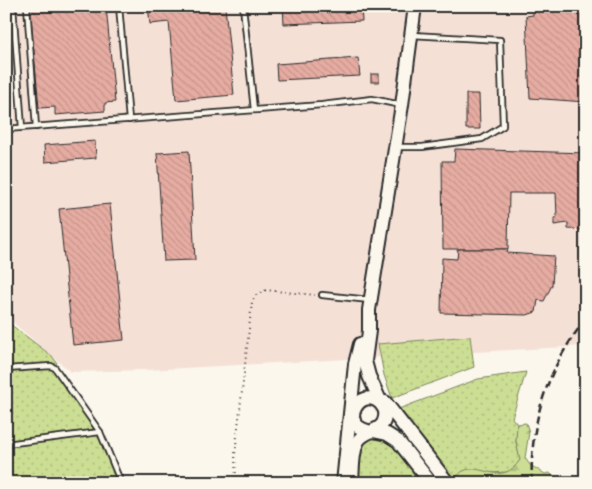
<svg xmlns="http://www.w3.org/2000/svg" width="592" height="489" font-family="Pangolin,sans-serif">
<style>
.built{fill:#f5e0d6}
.green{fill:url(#green-dots);stroke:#7c845f}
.forest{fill:url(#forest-firs);stroke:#7c845f}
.building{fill:url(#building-back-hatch);stroke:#2b2b2b}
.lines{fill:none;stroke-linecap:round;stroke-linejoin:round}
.lane-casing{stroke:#2b2b2b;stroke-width:8}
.secondary-casing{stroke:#2b2b2b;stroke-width:16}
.path{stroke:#2b2b2b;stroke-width:2;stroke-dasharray:1 4;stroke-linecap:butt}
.lane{stroke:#fbf7ec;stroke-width:4.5}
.secondary{stroke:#fbf7ec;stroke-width:12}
.rail{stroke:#2b2b2b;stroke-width:2.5;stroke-dasharray:8 4;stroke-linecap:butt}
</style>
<defs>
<pattern id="green-dots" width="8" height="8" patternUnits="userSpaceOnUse" patternTransform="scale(1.25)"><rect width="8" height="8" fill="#ccde93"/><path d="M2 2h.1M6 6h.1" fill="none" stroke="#afbf7f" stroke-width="1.8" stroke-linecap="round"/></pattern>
<pattern id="forest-firs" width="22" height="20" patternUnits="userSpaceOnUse" patternTransform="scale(1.25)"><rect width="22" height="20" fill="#ccde93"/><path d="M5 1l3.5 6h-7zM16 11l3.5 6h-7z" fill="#afbf7f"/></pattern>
<pattern id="building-back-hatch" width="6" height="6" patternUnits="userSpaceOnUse" patternTransform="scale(1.25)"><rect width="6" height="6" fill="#e6aca2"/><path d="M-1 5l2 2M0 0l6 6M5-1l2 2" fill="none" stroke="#c5948c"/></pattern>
</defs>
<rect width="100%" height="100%" fill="#fbf7ec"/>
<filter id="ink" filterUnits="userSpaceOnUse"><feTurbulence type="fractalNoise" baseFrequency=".02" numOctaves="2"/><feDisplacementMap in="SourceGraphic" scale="10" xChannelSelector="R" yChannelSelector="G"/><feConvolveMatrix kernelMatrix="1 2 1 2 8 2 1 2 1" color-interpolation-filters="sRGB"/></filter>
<g filter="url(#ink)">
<!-- built -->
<path class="built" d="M6,6H586V346L147,370L71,372L11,321L6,319Z"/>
<!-- green -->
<g class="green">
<path d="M6,321L52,356L57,363L54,369L101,438L119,483H6Z"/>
<path d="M470,336L474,367L392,398L384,375L378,344Z"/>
<path d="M526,372L512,418L517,424L516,442L520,460L515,468L507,472L490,473L472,470L457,476V483H455L396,410L478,379Z"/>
<path d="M372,438C396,438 408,463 421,480L412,483H356L359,445L366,439Z"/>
</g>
<!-- forest -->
<path class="forest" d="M526,423L529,432L525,458L530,465L545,474L550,473L560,483H457V476C459,475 461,472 463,471C482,462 501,488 520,460L516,442L517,424Z"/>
<!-- building -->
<g class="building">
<path d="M45,6H106L115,102L105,103V111L55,115V107L39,108L30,8Z"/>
<path d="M148,6H225L234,95L176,100L169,22L150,24Z"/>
<path d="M283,6H361L362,21L284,24Z"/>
<path d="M532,6H586V102L530,98L526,16L533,15Z"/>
<path d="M358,58L360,76L277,80L276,64Z"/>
<rect x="371" y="74" width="8" height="8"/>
<path d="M466,94H479L480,129H466Z"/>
<path d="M95,141L96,158L45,162L44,145Z"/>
<path d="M455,149L586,153V230L568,229V223L554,225V218L557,217L556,193H509L508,249H443L442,161H454Z"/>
<path d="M189,151L195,260L164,261L157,153Z"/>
<path d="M110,204L124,340L73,345L59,209Z"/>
<path d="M458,249H508L507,253L554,256L552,285L544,301L538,300L536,312L527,315L441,313L442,258L457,259Z"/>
</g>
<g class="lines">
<!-- lane casing -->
<g class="lane-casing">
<g id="lane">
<path d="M13,6L22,128"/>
<path d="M27,6L36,127"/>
<path d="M119,6L129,120"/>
<path d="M243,6L254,110"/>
<path d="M6,129L322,105L372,99L401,105"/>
<path d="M397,147H422L482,139L503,126L500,40L412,35"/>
<path d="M322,295L370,300"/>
<path d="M6,369L51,366L55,368L100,432L121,483"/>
<path d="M6,444L100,432"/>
</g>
</g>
<!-- secondary casing -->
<g class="secondary-casing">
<g id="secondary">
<path d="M385,402L448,483"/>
<path d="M382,405L369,376L365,361L369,331V310L402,105L415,6"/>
<path d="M373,431L387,434L398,441L431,483"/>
<path d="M343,483L355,364L360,344"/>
<path d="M352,483C353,470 352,452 358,441C365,429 383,433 385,417C386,412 384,407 380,403C361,385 337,424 368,431"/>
</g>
</g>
<!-- path -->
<path class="path" d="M236,483L235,454L252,302L256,295L266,290L315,295"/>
<!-- lane -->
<use href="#lane" class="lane"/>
<!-- secondary -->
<use href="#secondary" class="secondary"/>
<!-- rail -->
<path class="rail" d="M532,483C529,423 548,366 586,319"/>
</g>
</g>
<!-- margin -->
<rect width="592" height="489" fill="none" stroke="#fbf7ec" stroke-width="25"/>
<rect x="12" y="12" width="567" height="464" fill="none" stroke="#2b2b2b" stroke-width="2" filter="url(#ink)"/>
</svg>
